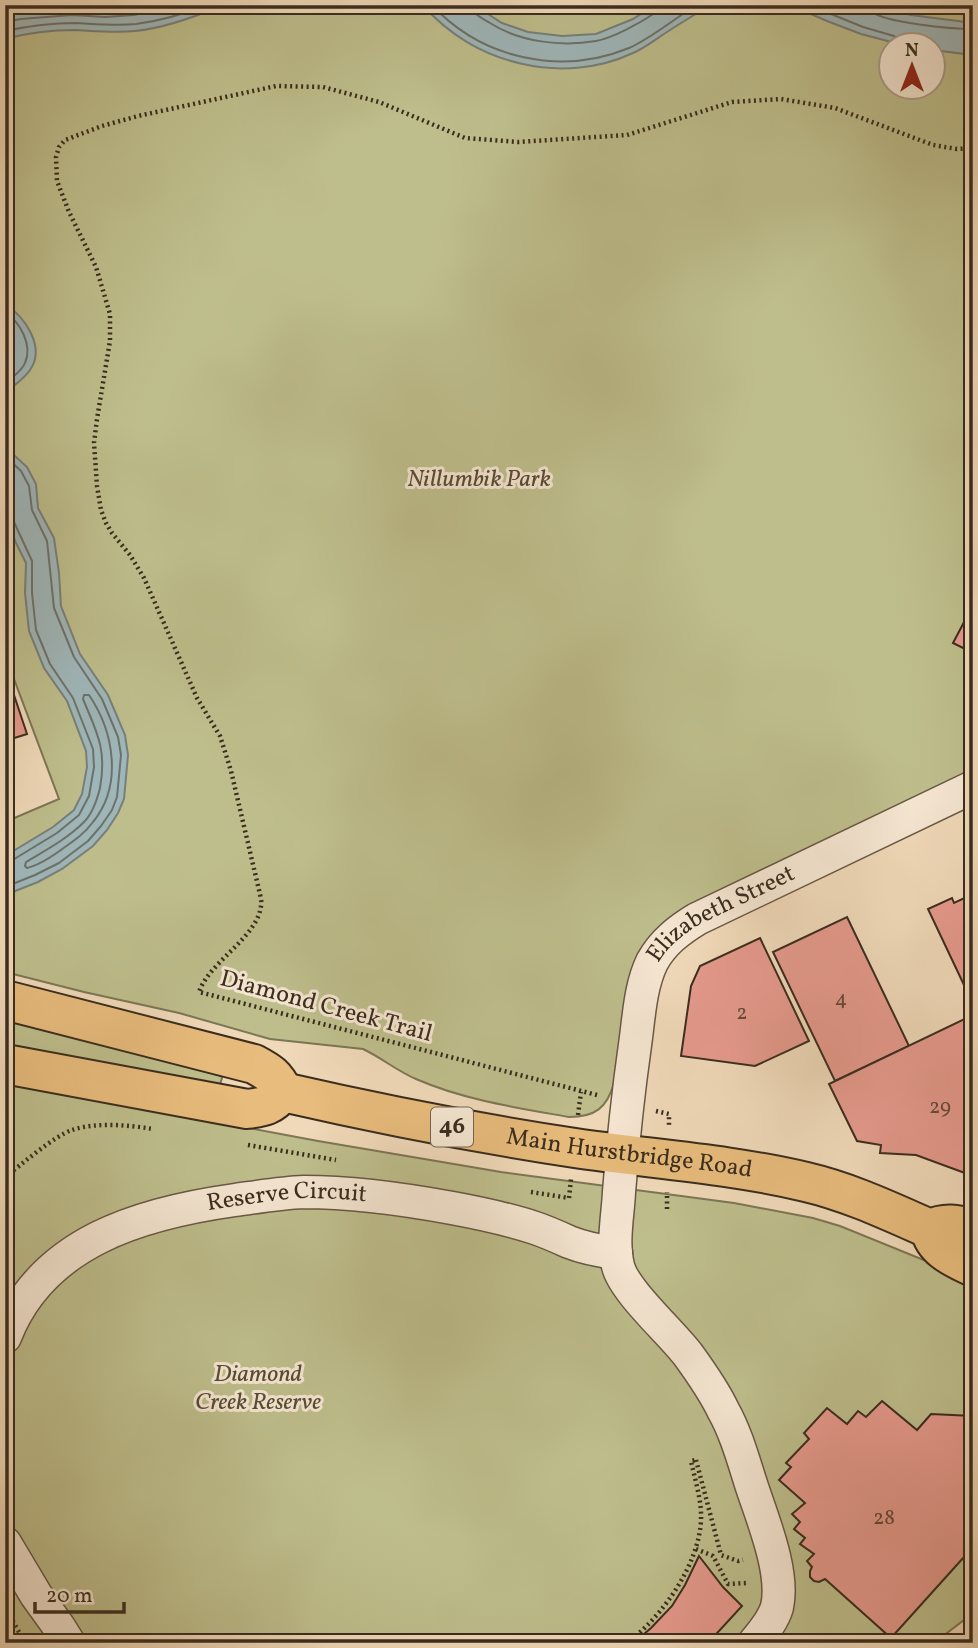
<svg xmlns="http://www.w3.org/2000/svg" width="978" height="1648" font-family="Vollkorn,serif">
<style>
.green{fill:#bebe8c;stroke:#7c7655;stroke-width:2;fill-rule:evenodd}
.water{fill:#9fb7ba;stroke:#77807c;stroke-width:2}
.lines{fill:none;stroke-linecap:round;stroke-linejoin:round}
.shore{stroke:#6c726c;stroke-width:2}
.building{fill:#e69a8d;stroke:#3a2d1e;stroke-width:2}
.minor-casing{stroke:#685845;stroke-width:35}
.major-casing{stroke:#3a2d1e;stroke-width:42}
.path{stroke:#3a2d1e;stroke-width:4.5;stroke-dasharray:2 3.5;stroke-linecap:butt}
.minor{stroke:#f5e6d2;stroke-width:32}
.major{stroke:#e8bc7c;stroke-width:38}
.labels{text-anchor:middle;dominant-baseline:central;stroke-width:6;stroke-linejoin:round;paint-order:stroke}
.number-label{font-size:21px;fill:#65483a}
.shield{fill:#f5e6d2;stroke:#726454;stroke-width:2}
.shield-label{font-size:23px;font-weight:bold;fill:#3a2d1e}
.park-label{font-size:24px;font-style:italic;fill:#544a34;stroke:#f5e6d2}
.street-label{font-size:24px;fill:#3a2d1e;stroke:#f5e6d2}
</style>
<rect width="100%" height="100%" fill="#f0d9b9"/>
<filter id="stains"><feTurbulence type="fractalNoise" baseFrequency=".00286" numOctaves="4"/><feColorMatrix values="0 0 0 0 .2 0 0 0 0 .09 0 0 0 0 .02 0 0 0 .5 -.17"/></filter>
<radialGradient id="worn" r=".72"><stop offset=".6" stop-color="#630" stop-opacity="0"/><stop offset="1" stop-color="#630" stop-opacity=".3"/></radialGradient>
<!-- green -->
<g class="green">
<path d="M5,5H973V770L681,910C637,937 629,970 623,1019C620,1040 617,1061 614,1083C607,1108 595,1117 569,1117C518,1108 464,1100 416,1079C397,1071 382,1058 363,1049L270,1039L179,1013L84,992L5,972V822L59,799L5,655ZM890,46H932V88H890Z"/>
<path d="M5,1015L220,1073L222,1078L219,1088L5,1055Z"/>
<path d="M5,1082L318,1141L501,1172L734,1203L813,1218L840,1226L973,1280V1613L934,1643H5Z"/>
</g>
<!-- water -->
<g class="water">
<path d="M5,5H223C195,17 165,28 135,31C115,33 95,31 75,30C52,30 27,33 5,39Z"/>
<path d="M423,5H474L502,23L528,32L562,36L596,34L633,19L655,5H711C694,15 677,25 661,36C652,42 643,49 633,53C563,86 473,64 423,5Z"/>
<path d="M790,5H868L911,15L973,23V55L933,50L932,46L903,45L861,34L827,21Z"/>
<path d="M5,304C25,317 46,347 30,370C24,379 13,386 5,393Z"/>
<path d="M5,447L27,467L36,484L38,508L54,538L59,573L61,606L80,654L108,695L125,735L128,755L124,799L118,813L107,830L93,846L62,869L38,882L5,895V856L53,827L74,810L82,794L87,767L86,751L67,701L44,668L29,631L25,593L26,563L16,543L5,515Z"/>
</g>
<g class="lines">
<!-- shore -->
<g class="shore">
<path d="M432,5C482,59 561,76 629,48C650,39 675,18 697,5"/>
<path d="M471,5C473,15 482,18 490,23C520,42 561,47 596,41C613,38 640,23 655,13L657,5"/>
<path d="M809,5L863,27L894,36L898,40L899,46"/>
<path d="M870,5L871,11C884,23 953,29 973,29"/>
<path d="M5,22L21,19L72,15L105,17L134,15L178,5"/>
<path d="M5,31C28,26 53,23 76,23C96,24 116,26 136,24C159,21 184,14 205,5"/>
<path d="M5,312C20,322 33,345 25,363C22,371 12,377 5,384"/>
<path d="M5,456L21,471L29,486L32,510L47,541L54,608L74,657L102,699L118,737L121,755L117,797L112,810L101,826L88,841L59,863L35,875L5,887"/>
<path d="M5,518L11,519L14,522L32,561V593L36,630L50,664L73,698L93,749L94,767L89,796L79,815L57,833L11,861L5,862"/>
<path d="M84,695H89C114,732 123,785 93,822C85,833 75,840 65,847C53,856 40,865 27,868L25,866L26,862C46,850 67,839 84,822C93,813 97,800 100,788C107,749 97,733 83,699Z"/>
</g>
</g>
<!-- building -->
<g class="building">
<path d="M973,605V653L953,643Z"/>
<path d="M5,668L27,734L5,741Z"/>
<path d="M973,894V1004L928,909L952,898L954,903Z"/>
<path d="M847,917L909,1046L835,1081L773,952Z"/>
<path d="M760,938L809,1041L755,1066L681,1056L691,986L700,966Z"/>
<path d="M973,1015V1176L916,1155L880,1153L881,1145L857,1141L829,1084Z"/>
<path d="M882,1401L917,1430L931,1414L973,1416V1547L891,1638L825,1579L819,1582L814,1581L810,1577V1571L812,1567L807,1561L814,1554L800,1544L805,1538L794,1529L800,1522L792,1514L805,1503L779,1480L791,1467L786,1463L809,1439L804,1433L827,1408L847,1424L858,1411L866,1417Z"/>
<path d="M699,1556L723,1587L742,1606L708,1643H638L636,1641L651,1628L672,1606L685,1585Z"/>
</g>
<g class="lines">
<!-- minor casing -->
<g class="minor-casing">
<g id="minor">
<path id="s1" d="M5,1337C42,1241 142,1213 235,1200C257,1197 281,1193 304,1192C353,1192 403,1199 452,1208C479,1213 508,1219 535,1228C547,1232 558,1237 569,1242C584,1248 600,1251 616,1253"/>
<path d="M5,1543L36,1595L59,1627L69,1643"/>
<path id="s2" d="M754,1643C763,1632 773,1621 777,1607C785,1572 762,1518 751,1484C743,1459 736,1433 723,1410C714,1391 702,1374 689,1356C672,1333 624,1291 618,1266C612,1242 618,1215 619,1192C623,1142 628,1094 635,1045C639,1017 640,987 652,962C663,942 679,930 697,919L973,787"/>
</g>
</g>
<!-- major casing -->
<g class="major-casing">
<g id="major">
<path d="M5,1000L254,1064C269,1072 276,1076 283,1092"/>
<path d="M5,1064L247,1109C264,1107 271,1106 283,1092"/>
<path id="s3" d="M283,1092C379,1114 476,1133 575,1148C651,1159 731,1164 806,1182C849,1192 889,1211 930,1229C945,1222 957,1224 973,1229"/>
<path d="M930,1229C934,1250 955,1258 973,1267"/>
</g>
</g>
<!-- path -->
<g class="path">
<path d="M597,1095L199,992C210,961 257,938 261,906C262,901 260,895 259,890L231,771L220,736L197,698L144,578L130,555L112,533L106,523L101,510L97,486L94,443L97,419L110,341V314L96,267L69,212L57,181L56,157L59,147L65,140L102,126L138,116L276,86L323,87L379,102L465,138L518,142L627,135L732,102L781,99L835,108L933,145L957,149L973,148"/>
<path d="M656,1111L669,1114V1128"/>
<path d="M578,1115L581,1092"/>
<path d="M248,1145L336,1160"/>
<path d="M5,1177C21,1165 54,1136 72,1130C96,1122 128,1125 153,1129"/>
<path d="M531,1192L569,1198L571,1179"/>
<path d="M667,1209V1192"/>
<path d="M696,1460L721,1555L738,1561L743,1560"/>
<path d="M696,1549L713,1556L728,1584L747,1583"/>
<path d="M10,1616L25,1643"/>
<path d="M627,1643C662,1617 699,1565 701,1520C702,1501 695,1480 691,1461L696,1460"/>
</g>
<!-- minor -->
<use href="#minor" class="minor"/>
<!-- major -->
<use href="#major" class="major"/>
</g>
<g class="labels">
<!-- number labels -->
<g class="number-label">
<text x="841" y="999">4</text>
<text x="742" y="1013">2</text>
<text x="940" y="1107">29</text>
<text x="884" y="1518">28</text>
</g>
<!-- shield labels -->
<rect class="shield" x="431" y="1107.5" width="42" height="39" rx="5"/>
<g class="shield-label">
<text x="452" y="1127">46</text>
</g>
<!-- park labels -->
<g class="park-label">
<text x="479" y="480">Nillumbik Park</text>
<text x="258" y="1375">Diamond<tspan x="258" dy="28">Creek Reserve</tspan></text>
</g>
<!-- street labels -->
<g class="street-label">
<text stroke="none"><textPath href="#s2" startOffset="822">Elizabeth Street</textPath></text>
<text transform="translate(326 1007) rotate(15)">Diamond Creek Trail</text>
<text stroke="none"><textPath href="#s3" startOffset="352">Main Hurstbridge Road</textPath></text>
<text stroke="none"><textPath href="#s1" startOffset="334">Reserve Circuit</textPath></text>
</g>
</g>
<!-- margin -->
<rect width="978" height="1648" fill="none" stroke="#f0d9b9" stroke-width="28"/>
<rect x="7" y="7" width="964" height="1634" fill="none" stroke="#3a2d1e" stroke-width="3.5"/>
<rect x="14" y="14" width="950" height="1620" fill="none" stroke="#3a2d1e" stroke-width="2"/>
<!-- north arrow -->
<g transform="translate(912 66)"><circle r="33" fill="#f5e6d2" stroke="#aa9c8a" stroke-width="2"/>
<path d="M0-5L12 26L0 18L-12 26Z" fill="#8f2418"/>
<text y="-10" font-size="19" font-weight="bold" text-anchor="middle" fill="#3a2d1e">N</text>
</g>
<!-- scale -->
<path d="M35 1602v10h89v-10" fill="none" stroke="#3a2d1e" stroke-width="3.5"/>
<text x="46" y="1602" font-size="21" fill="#3a2d1e" stroke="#f5e6d2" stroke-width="5" paint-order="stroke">20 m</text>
<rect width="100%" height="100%" filter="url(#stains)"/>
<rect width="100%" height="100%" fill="url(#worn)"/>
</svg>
